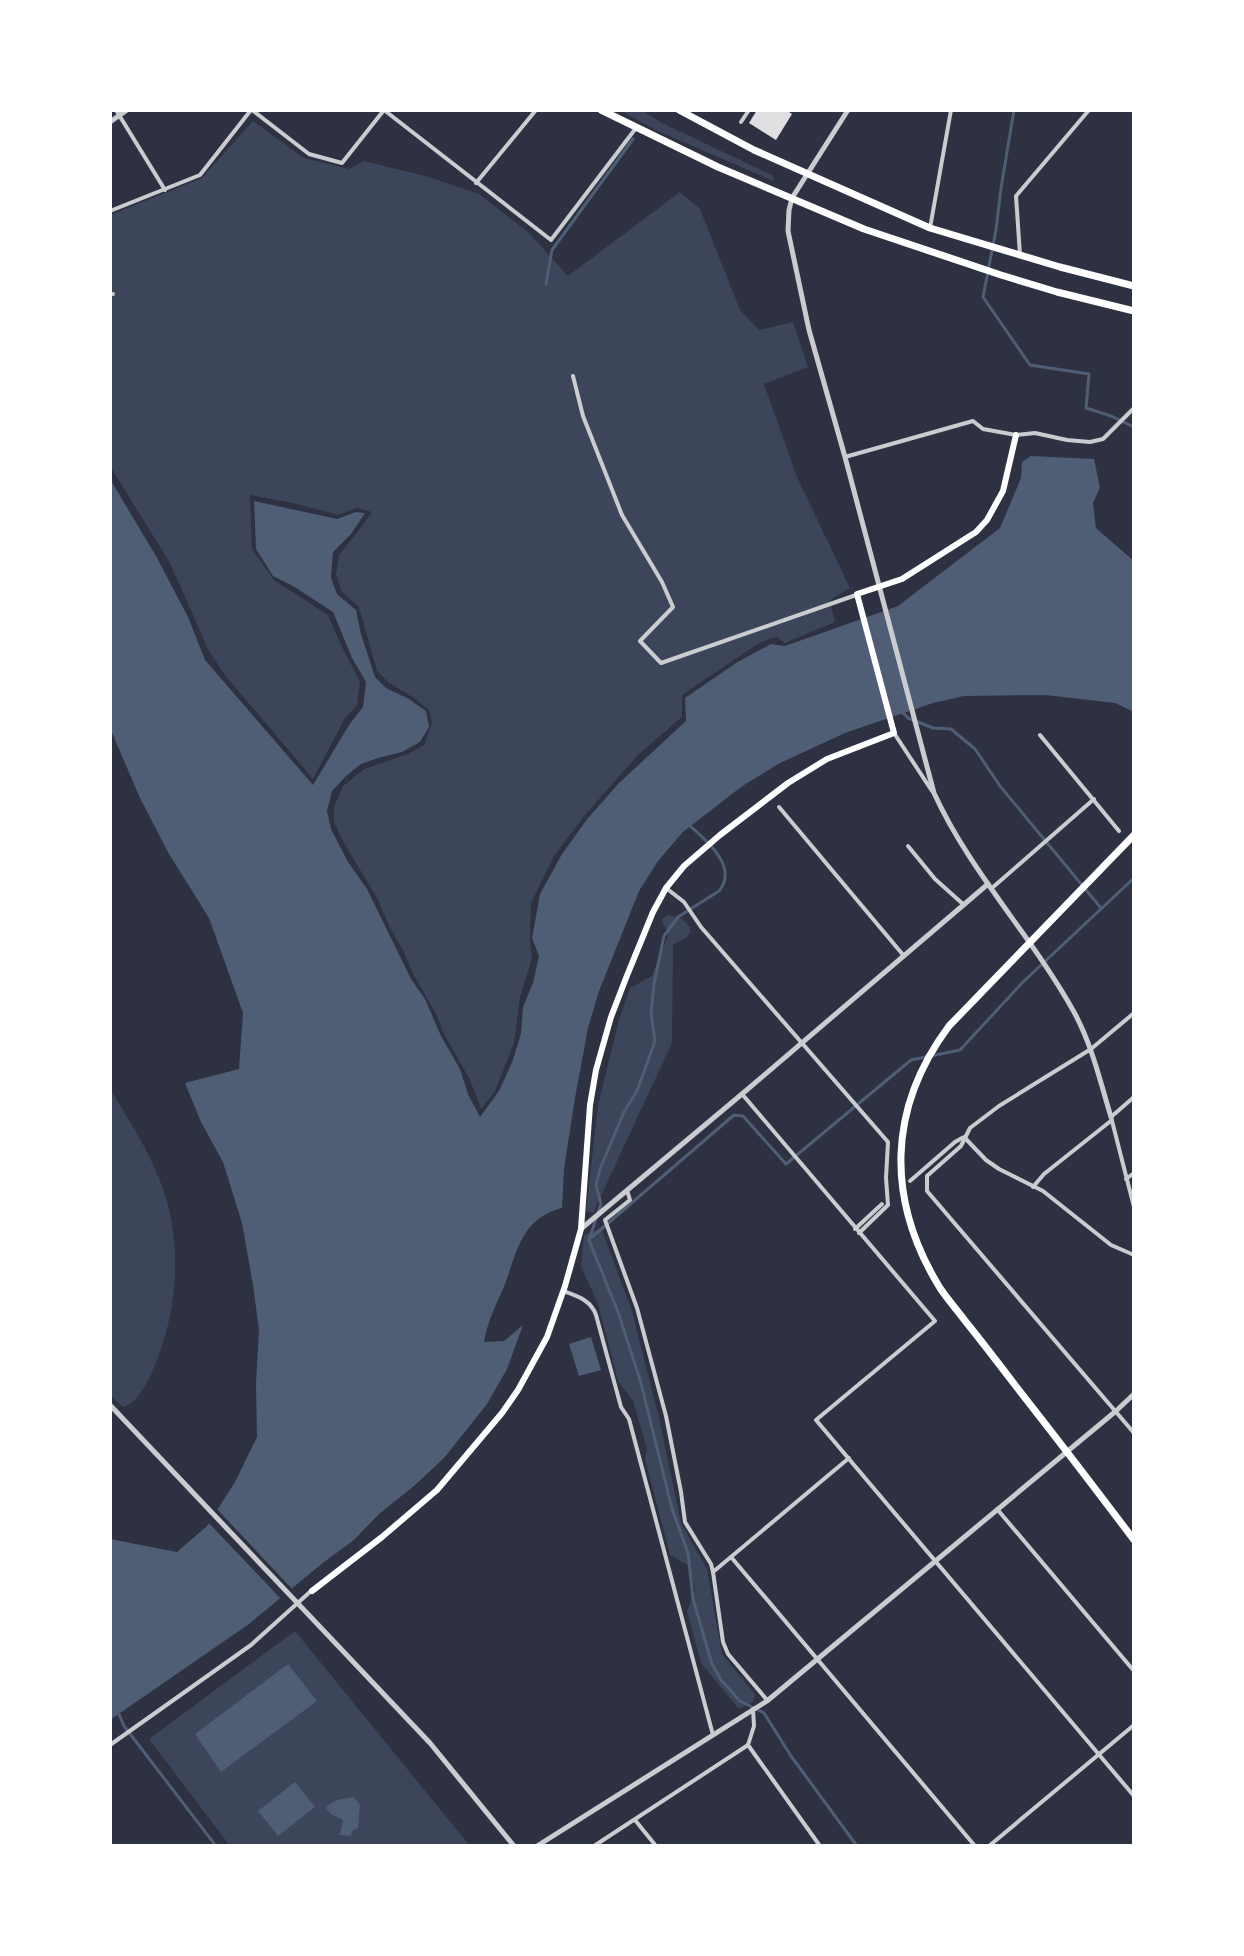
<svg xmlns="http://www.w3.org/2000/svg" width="1244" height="1956" font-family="Roboto,sans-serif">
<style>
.green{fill:#3c4559}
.water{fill:#4f5d75}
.pier{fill:#2d3142}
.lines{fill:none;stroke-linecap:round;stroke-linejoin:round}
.stream{stroke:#4f5d75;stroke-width:3}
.building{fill:#e0e0e3}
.minor{stroke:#caccd0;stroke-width:4}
.tertiary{stroke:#caccd0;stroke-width:5}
.secondary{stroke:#fff;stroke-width:6}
.trunk{stroke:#fff;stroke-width:7}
</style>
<rect width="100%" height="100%" fill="#2d3142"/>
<!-- green -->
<g class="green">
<path d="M619,110H641L666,125L772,175L774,178L773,181L658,131Z"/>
<path d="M253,121L304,158L349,169L364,161L429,177L479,194L529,233L568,276L680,192L700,209L740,310L759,330L793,322L808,367L764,384L797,477L850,588L830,600L835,622L785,643L776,637L759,643L682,695V717L638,755L585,815L554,856L531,903L530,942L532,958L520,997L514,1043L495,1091L481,1109L470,1080L445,1036L436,1014L412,972L403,950L390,928L377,898L344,843L334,822V807L343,786L364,769L408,754L424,745L432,723L429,710L414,698L388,682L377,671L359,607L342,592L336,575L339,555L356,534L372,512L357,508L338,515L293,503L250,495L252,549L274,580L328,615L341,645L360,682L357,705L345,718L313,779L225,675L209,651L170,563L110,466V215L202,178Z"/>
<path d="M668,915C679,916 687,920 691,931L687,937L673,945L672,1043L593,1213L586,1211L598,1105L619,1020L630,988L652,976L669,933L663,924L662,919Z"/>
<path d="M110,1089C129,1120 149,1151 162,1186C183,1244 178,1309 155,1365C149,1379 139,1403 123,1407L110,1395Z"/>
<path d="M601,1228L632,1311L659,1418L681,1523L707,1569L722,1654L755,1694L753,1702L739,1709L701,1663L687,1611L695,1590L689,1566L670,1555L645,1459L647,1449L633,1401L618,1381L598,1304L581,1266L584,1235Z"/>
<path d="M295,1631L470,1846H230L149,1739Z"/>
</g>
<!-- water -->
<g class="water">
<path d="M1031,456L1094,459L1100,488L1093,503L1096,528L1134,561V712L1115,703L1045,695L964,696L933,703L845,733L780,763L741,787L683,832L658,861L639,891L599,991L588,1028L575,1098L564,1169L562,1208C519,1219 517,1255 503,1289C495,1307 487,1323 484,1342L504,1341L523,1325L507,1369L487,1404L444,1458L414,1486L379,1514L354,1540L324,1562L249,1624L110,1720V1539L177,1552L207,1526L235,1482L257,1437L256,1384L259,1330L253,1285L242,1223L223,1162L201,1122L185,1083L239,1069L243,1013L209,918L169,854L140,798L110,728V479L156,556L188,617L205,660L313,785L349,725L363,707L366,682L352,658L333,612L293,586L273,576L256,549L254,501L337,519L356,512L365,513L351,534L333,552L331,578L337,594L356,610L361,634L375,677L386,688L409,699L426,711L429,727L420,742L402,752L378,758L361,764L346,776L332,791L327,811L331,829L348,862L367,889L411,979L425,999L441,1036L460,1069L468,1094L480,1117L499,1091L513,1060L521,1033L523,1007L533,983L539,956L532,938L540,894L562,854L588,818L619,783L686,721L685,698L736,663L771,644L785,646L898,606L1000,528L1021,478L1022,462Z"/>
<path d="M591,1337L601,1370L579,1376L569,1344Z"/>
<path d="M288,1664L317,1701L221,1772L195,1734Z"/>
<path d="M295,1782L315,1807L278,1836L258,1811Z"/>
<path d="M354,1797L360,1805L358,1828L352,1831L351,1836L340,1835L343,1820L331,1814L326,1808C332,1799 343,1799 354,1797Z"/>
</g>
<!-- pier -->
<path class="pier" d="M215,1507L294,1591L283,1601L206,1520Z"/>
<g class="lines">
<!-- stream -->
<g class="stream">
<path d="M1014,110L1001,188L996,230L983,297L1030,365L1089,374L1086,408L1111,416L1134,427"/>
<path d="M546,284L552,250L633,139"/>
<path d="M902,712L908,718L933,728L951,729L975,749L1000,786L1101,908"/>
<path d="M598,1212L601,1204L596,1185L600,1169L624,1112L637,1091L655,1041L651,1013L654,984L664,936L678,917L719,891C739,867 706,840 689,825"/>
<path d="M596,1219L589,1240L618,1312L641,1383L672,1509L688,1553L693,1599L712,1664L721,1680L740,1701L764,1713L791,1756L857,1846"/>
<path d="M592,1237L734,1115L743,1116L786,1164L911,1060L960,1050L1023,982L1134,878"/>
<path d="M118,1712L124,1726L216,1846"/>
</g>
</g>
<!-- building -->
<path class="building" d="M757,110H786L792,114L776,140L749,123Z"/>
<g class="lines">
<!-- minor -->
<g class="minor">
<path d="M116,110L165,190"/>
<path d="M252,110L309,154L342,163L384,110"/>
<path d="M384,110L551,240L636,128"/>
<path d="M741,122L749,110"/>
<path d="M476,183L536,110"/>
<path d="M110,211L200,175L251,110"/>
<path d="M930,228L951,110"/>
<path d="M1020,255L1016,196L1089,110"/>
<path d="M110,294H113"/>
<path d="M573,376L583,416L622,515L662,582L673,607L640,641L661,663L856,595"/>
<path d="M845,457L973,421L983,429L1016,435L1035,433L1067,440L1090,442L1103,439L1134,408"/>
<path d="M894,733L932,791"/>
<path d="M1040,735L1119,831"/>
<path d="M779,807L904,956"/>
<path d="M908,846L935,879L964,905"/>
<path d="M666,888L684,902L701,927L888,1142L886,1178L888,1205L859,1233"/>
<path d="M992,888L1094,799"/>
<path d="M1134,1013L1091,1049L999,1106L970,1128L961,1146L927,1176V1191L1134,1433"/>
<path d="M742,1094L935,1321L816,1420L1134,1796"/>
<path d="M1134,1097L1111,1117L1134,1207"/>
<path d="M964,1137L986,1160L999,1169L1043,1191L1111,1245L1134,1255"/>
<path d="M1126,1179L1134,1173"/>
<path d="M910,1181L955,1142L962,1138"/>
<path d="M1033,1187L1044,1174L1112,1120"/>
<path d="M627,1190L630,1200L605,1220L637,1308L652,1364L666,1416L681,1492L685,1522L711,1564L713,1572"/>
<path d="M855,1229L882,1204"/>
<path d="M563,1291C577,1296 591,1300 596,1315L621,1407L629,1419L713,1735"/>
<path d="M997,1509L1134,1671"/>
<path d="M731,1557L975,1846"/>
<path d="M767,1700L728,1654L723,1642L713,1572L849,1458"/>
<path d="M753,1709L754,1726L748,1745L820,1846"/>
<path d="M110,1745L251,1645L311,1591"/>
<path d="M635,1820L656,1846"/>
<path d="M594,1846L748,1745"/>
<path d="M989,1846L1134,1725"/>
</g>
<!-- tertiary -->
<g class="tertiary">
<path d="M848,110L792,198L789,210L788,231L809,330L845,457L934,793C970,872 1032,936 1074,1012C1092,1045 1100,1081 1111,1117"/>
<path d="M110,122L127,110"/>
<path d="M582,1228L742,1094L988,884"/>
<path d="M110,1405L430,1743L514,1846"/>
<path d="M537,1846L767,1701L1116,1411L1134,1394"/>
</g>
<!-- secondary -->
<path class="secondary" d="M312,1591L382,1537L437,1490L502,1413L518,1390L547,1337L565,1286L581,1229L590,1105L596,1070L611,1017L626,978L653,912L666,888L684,866L720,835L788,783L827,759L894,733L857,594L902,579L976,532L987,520L1003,491L1016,435"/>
<!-- trunk -->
<g class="trunk">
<path d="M601,110L718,167L864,229L1001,275L1057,292L1134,311"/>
<path d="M679,110L754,150L930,228L1060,267L1134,286"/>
<path d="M1134,835L949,1026C887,1109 886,1200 940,1288C948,1300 958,1311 966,1322C983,1343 999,1364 1015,1385C1055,1436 1095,1488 1134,1540"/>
</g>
</g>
<!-- border -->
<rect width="1244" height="1956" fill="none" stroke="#ffffff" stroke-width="224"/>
</svg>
